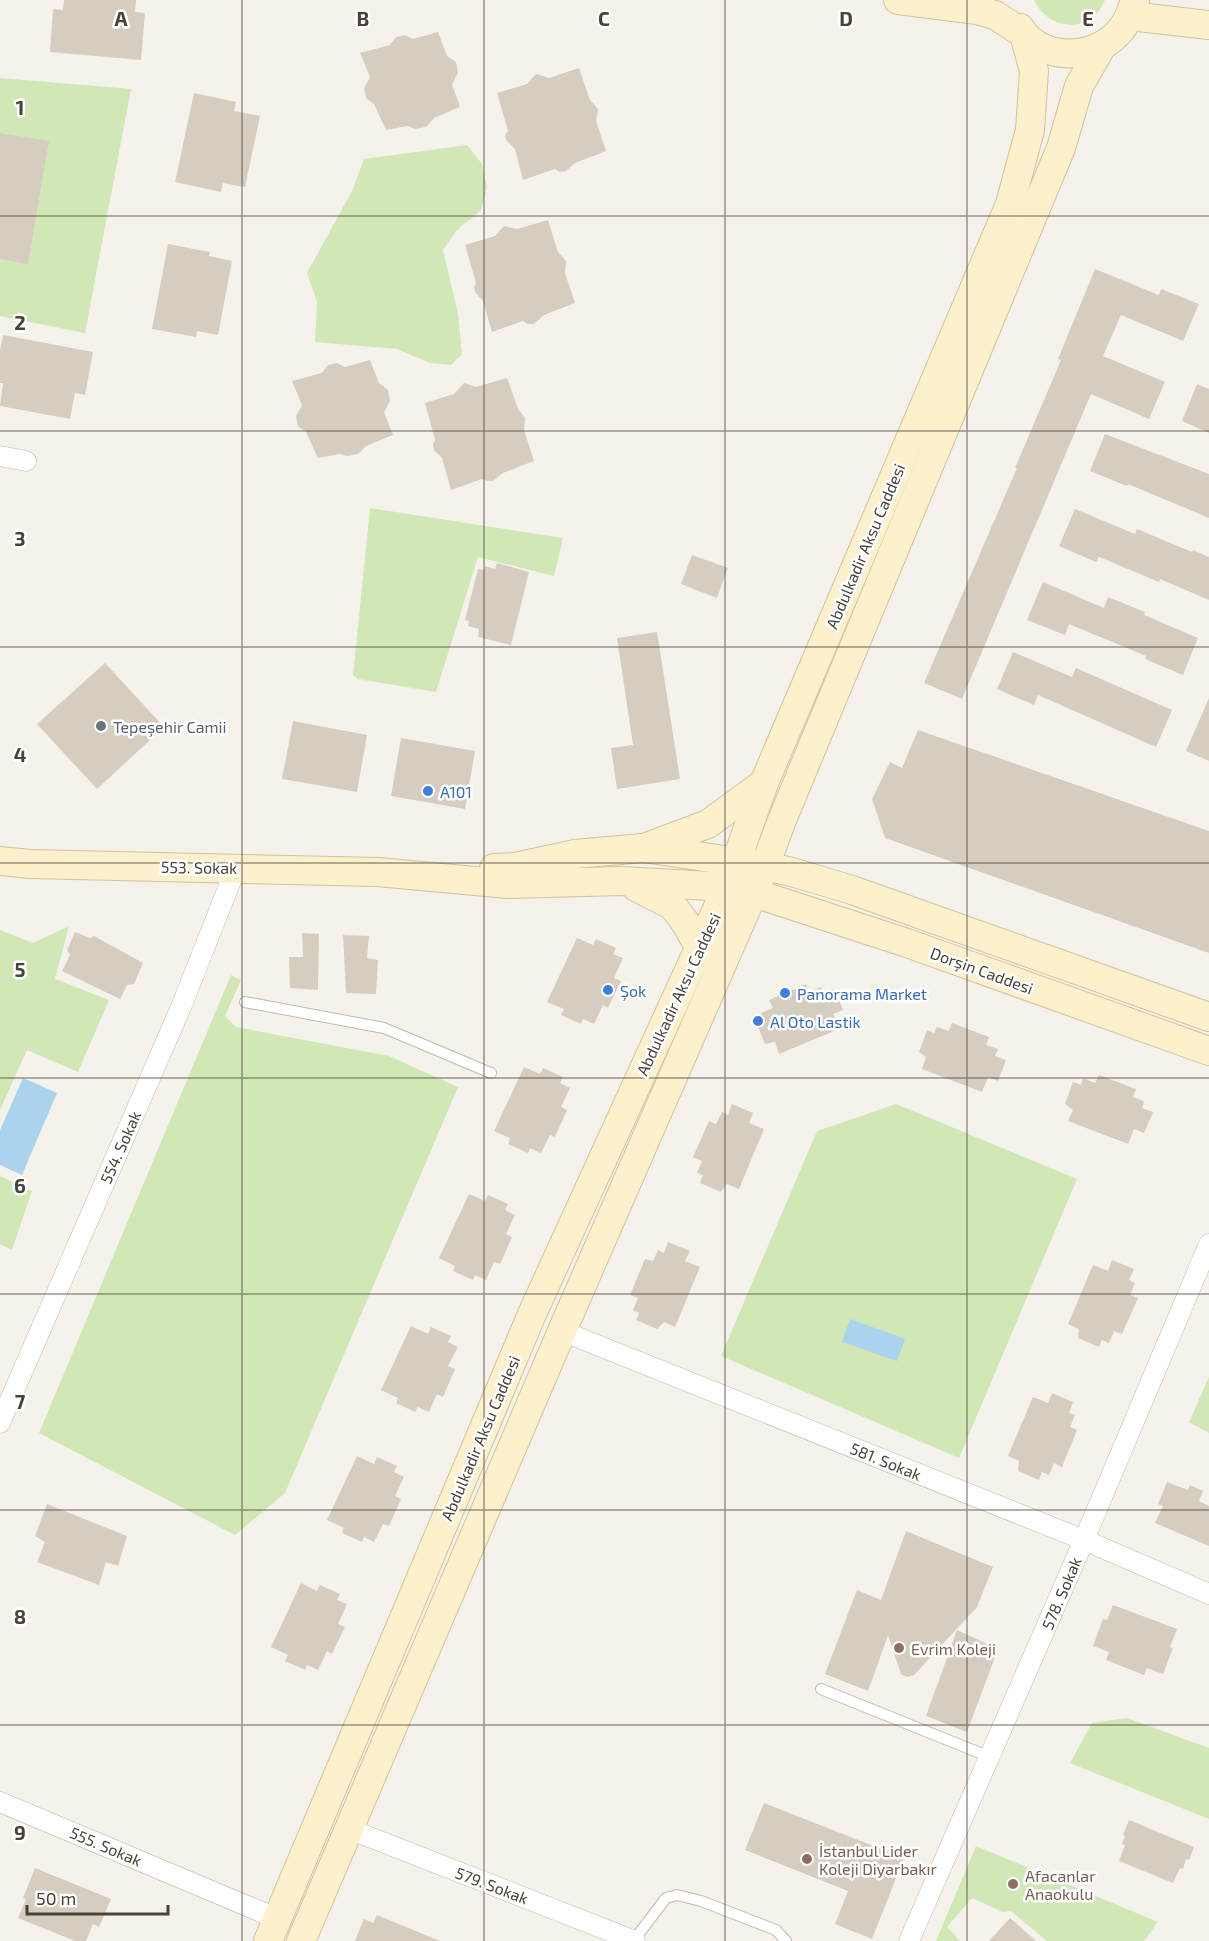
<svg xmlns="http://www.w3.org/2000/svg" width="1209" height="1941" font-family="'Exo 2',sans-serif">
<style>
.green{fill:#d1e7b6}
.water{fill:#abd3ee}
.building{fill:#d6cdc1}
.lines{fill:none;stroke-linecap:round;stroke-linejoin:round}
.lane-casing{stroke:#c0b9ad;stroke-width:12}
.street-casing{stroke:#c0b9ad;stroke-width:21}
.secondary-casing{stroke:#d2c39c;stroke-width:30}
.lane{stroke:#fff;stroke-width:10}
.street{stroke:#fff;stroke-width:20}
.secondary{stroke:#fcf0cd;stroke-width:28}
.grid{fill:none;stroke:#494239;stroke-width:1.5;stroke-opacity:0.55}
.worship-dot{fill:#6b7280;stroke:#fff;stroke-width:2}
.shop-dot{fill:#3f7fe0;stroke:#fff;stroke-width:2}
.education-dot{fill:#8d6e63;stroke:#fff;stroke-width:2}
.labels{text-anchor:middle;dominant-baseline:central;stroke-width:5;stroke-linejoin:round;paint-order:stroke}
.street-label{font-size:16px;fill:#494239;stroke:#fff}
.worship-label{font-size:16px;fill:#5b616d;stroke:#fff;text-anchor:start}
.shop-label{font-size:16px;fill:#366cbe;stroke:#fff;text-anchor:start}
.education-label{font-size:16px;fill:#785e54;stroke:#fff;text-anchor:start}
.grid-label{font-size:20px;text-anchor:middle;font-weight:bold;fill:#494239;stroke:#fff;stroke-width:5;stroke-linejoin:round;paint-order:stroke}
</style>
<rect width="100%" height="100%" fill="#f5f2eb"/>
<!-- green -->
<g class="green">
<path d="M1034,0H1105C1091,34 1049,32 1034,0Z"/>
<path d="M0,78L131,89L85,333L0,316Z"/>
<path d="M467,145L482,164L487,187L481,210L456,231L443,250L458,314L462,354L451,365L430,363L397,349L315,342L317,302L307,273L352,191L364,159Z"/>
<path d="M370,508L563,538L554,576L478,557L436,692L358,679L353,675Z"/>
<path d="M69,926L55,979L109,1000L78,1072L27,1050L0,1110V930L33,943Z"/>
<path d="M231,975L241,980L225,1016L236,1027L389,1056L458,1087L285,1493L235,1535L39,1433Z"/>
<path d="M896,1104L1077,1179L959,1458L721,1356L817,1131Z"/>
<path d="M0,1176L32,1191L12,1250L0,1244Z"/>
<path d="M1209,1377V1433L1189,1422Z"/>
<path d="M1127,1718L1209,1748V1819L1070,1763L1092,1723Z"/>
<path d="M976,1846L1158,1922L1144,1941H1047L1011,1911L1003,1912L972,1898L947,1927L960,1941H936Z"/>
</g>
<!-- water -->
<g class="water">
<path d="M23,1078L57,1093L22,1175L0,1165V1130Z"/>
<path d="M850,1319L905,1339L897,1361L842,1342Z"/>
</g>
<!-- building -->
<g class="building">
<path d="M64,0H136L135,12L145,13L141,60L50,52L53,9L63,10Z"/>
<path d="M438,32L447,56L456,62L458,73L452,84L460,107L434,118L426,127L415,129L408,126L386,130L374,104L366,98L364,88L370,77L360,53L390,45L396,37L405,35L413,39Z"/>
<path d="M579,68L590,100L598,109L596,121L606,151L575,163L566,171L559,172L555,169L523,180L515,149L506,140L505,135L508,131L497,93L527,84L536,74L549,78Z"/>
<path d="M194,93L236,102L234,111L260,116L245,187L223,183L221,192L175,182Z"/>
<path d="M0,133L49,141L28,264L0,259Z"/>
<path d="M548,220L558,252L566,261L565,273L575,303L544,315L534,324H527L523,321L492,332L483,301L475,292L474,287L476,283L465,245L495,236L504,226L517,229Z"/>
<path d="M168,244L210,252L209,256L232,261L218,335L197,331L196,337L152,329Z"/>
<path d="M1095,269L1159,295L1161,289L1199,304L1183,341L1121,315L1103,356L1165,382L1149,419L1091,394L962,699L924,683L1017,468H1015L1061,360L1058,359Z"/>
<path d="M3,335L93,352L85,395L75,393L70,419L0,406L3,383H0V350Z"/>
<path d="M370,360L379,383L388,390L390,401L384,412L393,435L366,446L358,454L347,456L340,454L318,458L306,432L298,426L296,416L302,405L292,381L322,373L328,365L337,363L345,367Z"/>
<path d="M507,378L518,409L525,418L524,430L534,461L503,473L493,481H487L482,479L451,490L442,458L434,450L433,444L435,440L425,403L454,394L464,383L476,387Z"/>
<path d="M1197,384L1209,389V433L1182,421Z"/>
<path d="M1105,434L1209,474V518L1128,484L1127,486L1090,471Z"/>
<path d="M1075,509L1135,534L1137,529L1192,552L1193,550L1209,557V600L1160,579L1159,582L1099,557L1096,562L1059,546Z"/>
<path d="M692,555L728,568L717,598L681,584Z"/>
<path d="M497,563L529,572L511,645L478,637L479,629L468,626L469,621L465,620L478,569L484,570L485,566L495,569Z"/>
<path d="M1043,582L1104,608L1108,597L1145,612L1144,615L1198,638L1183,675L1145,659L1146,656L1069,624L1065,635L1027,620Z"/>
<path d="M657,632L680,779L617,789L611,748L633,745L617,638Z"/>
<path d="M1013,652L1072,677L1076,668L1172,710L1156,747L1038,695L1034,705L997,689Z"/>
<path d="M105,663L164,727L97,789L37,724Z"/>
<path d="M1209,698V761L1186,751Z"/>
<path d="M293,721L367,735L357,792L282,779Z"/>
<path d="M918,730L1209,831V953L885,838L872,799L890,762L902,768Z"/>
<path d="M401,738L475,751L465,809L391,796Z"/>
<path d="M75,932L90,938L94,936L143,963L134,984L127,985L120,999L62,971L70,955L67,950Z"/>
<path d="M302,933L319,934L318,990L290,988L289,957H303Z"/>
<path d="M343,935L369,936L367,958L378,960L376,994L346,993Z"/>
<path d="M577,938L593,945L596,939L616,948L613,954L623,958L614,978L621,981L608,1008L603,1005L594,1024L583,1019L581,1024L561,1015L564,1009L547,1002Z"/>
<path d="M806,984L809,992L821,987L823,993L834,989L843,1010L833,1014L839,1029L779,1054L775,1042L765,1044L756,1022L763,1019L761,1013L773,1008L769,1000Z"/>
<path d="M952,1023L989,1037L986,1045L998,1049L995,1056L1006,1060L998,1081L988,1077L982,1092L922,1069L926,1057L919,1052L927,1030L934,1033L937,1027L949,1031Z"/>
<path d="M524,1067L540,1074L543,1068L563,1077L560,1083L570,1088L561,1107L567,1110L555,1137L550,1135L541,1153L530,1148L528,1153L508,1144L510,1138L494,1131Z"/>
<path d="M1099,1075L1136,1089L1133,1097L1144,1101L1142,1108L1153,1112L1144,1133L1134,1129L1128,1144L1068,1121L1073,1110L1065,1104L1073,1082L1081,1085L1083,1078L1095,1083Z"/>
<path d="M732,1104L753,1113L749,1123L764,1129L739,1189L727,1184L721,1192L700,1183L703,1175L697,1173L702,1161L693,1157L709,1121L716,1124L722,1112L728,1115Z"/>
<path d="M469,1194L485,1201L488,1195L508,1204L505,1210L515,1215L506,1234L512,1237L500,1264L494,1262L486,1280L475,1275L473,1280L453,1271L455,1266L439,1258Z"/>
<path d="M668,1242L690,1251L685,1261L700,1267L675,1327L664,1322L657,1329L636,1320L639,1313L633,1310L638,1298L630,1295L645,1259L653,1261L658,1250L664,1253Z"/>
<path d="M1112,1260L1134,1269L1129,1280L1135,1283L1130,1295L1138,1298L1122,1334L1114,1331L1109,1343L1102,1340L1099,1347L1078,1338L1079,1329L1068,1324L1093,1265L1108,1271Z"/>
<path d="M411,1326L428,1334L431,1327L451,1336L448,1342L458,1347L448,1366L455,1369L443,1397L437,1394L429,1412L418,1407L415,1412L396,1403L398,1398L381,1390Z"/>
<path d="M1052,1393L1073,1402L1069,1413L1075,1415L1070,1427L1077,1430L1062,1467L1054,1463L1049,1475L1042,1472L1039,1480L1018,1471L1019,1461L1008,1456L1033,1397L1048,1403Z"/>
<path d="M357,1456L374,1464L377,1457L397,1466L394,1472L404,1477L395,1496L401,1499L389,1526L383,1524L374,1542L364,1537L362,1542L342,1533L344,1528L327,1520Z"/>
<path d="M1167,1482L1188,1490L1190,1485L1203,1491L1199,1501L1209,1506V1546L1155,1523L1163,1506L1158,1504Z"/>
<path d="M47,1504L127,1536L118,1566L106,1562L99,1585L37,1562L45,1542L35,1536Z"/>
<path d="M906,1531L993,1567L977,1607L914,1675L907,1677L901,1674L888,1635L868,1691L825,1674L857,1590L881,1600Z"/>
<path d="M301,1583L317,1591L320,1585L340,1594L337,1600L347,1604L338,1624L345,1627L332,1654L327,1651L318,1670L307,1665L305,1670L285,1661L288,1655L271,1647Z"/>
<path d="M1113,1605L1177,1629L1170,1647L1173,1648L1163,1674L1147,1668L1144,1675L1106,1660L1109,1652L1093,1646L1103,1619L1107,1620Z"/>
<path d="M957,1630L998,1649L967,1732L926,1716Z"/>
<path d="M764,1803L904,1858L872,1939L835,1924L848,1891L745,1850Z"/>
<path d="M1129,1820L1194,1847L1189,1860L1186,1859L1183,1869L1180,1868L1173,1883L1119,1861L1125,1845L1122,1844L1125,1836L1123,1835Z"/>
<path d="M35,1868L111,1899L99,1927L93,1924L86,1941H75L18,1918L26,1899L23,1898Z"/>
<path d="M377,1915L440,1941H355L364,1919L373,1923Z"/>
<path d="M1010,1918L1036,1941H989Z"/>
</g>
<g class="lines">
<!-- lane casing -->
<g class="lane-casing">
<g id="lane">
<path d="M245,1002L384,1028L491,1073"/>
<path d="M821,1689L990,1757"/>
<path d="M634,1940L666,1898L677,1895L701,1901L776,1930L786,1941"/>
</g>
</g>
<!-- street casing -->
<g class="street-casing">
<g id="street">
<path d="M0,456L26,461"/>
<path d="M562,1331L1084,1540L1209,1594"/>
<path d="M0,1423L181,1007L236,868"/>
<path d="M0,1802L278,1919"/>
<path d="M349,1829L635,1941"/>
<path d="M909,1941L1084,1540L1209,1244"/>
</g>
</g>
<!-- secondary casing -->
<g class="secondary-casing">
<g id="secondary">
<path d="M1130,16L1209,25"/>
<path d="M1020,28C1041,61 1092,61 1118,33C1127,24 1131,12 1135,0"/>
<path d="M649,846L708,824L764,783"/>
<path d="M0,861L30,864L378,872L507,884L623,881L727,887L754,893L907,943L1209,1051"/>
<path d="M494,868L515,867L575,854L643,848L765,866L792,872L852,890L1209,1017"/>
<path d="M636,887L673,906L685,922L699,947"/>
<path d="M268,1941L532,1314L727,887L764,783L1010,204L1030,130L1034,71L1024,34L995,15L977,10L898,0"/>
<path d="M301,1941L562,1331L765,866L782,820L1061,148L1079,86L1102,46"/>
</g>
</g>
<!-- lane -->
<use href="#lane" class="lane"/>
<!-- street -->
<use href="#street" class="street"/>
<!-- secondary -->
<use href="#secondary" class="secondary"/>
</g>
<!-- grid -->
<path class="grid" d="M242,0V1941M484,0V1941M725,0V1941M967,0V1941M0,216H1209M0,431H1209M0,647H1209M0,863H1209M0,1078H1209M0,1294H1209M0,1510H1209M0,1725H1209"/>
<!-- markers -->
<circle class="worship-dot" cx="101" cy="726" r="6"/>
<g class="shop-dot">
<circle cx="428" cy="791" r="6"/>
<circle cx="608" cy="990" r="6"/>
<circle cx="785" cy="993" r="6"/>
<circle cx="758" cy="1021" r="6"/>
</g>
<g class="education-dot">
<circle cx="899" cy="1648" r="6"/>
<circle cx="807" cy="1859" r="6"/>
<circle cx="1013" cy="1884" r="6"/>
</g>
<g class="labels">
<!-- street labels -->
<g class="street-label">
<text transform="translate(865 546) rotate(-67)">Abdulkadir Aksu Caddesi</text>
<text transform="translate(199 867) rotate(1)">553. Sokak</text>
<text transform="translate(982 970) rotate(20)">Dorşin Caddesi</text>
<text transform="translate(678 994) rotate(-65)">Abdulkadir Aksu Caddesi</text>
<text transform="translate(120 1147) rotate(-66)">554. Sokak</text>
<text transform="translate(480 1438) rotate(-67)">Abdulkadir Aksu Caddesi</text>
<text transform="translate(886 1461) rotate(22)">581. Sokak</text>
<text transform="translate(1061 1593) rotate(-67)">578. Sokak</text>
<text transform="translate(106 1846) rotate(23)">555. Sokak</text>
<text transform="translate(492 1885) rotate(21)">579. Sokak</text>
</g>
<!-- worship labels -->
<g class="worship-label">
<text x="113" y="726">Tepeşehir Camii</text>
</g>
<!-- shop labels -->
<g class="shop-label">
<text x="440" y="791">A101</text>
<text x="620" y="990">Şok</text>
<text x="797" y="993">Panorama Market</text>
<text x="770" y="1021">Al Oto Lastik</text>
</g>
<!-- education labels -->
<g class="education-label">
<text x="911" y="1648">Evrim Koleji</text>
<text x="819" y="1850">İstanbul Lider<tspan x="819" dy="18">Koleji Diyarbakır</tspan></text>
<text x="1025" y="1875">Afacanlar<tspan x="1025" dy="18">Anaokulu</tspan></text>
</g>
</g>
<g class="grid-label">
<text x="121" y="26">A</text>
<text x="363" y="26">B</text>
<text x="604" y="26">C</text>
<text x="846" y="26">D</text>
<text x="1088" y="26">E</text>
<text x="20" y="115">1</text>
<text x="20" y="330">2</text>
<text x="20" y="546">3</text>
<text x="20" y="762">4</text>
<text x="20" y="977">5</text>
<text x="20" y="1193">6</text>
<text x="20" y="1409">7</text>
<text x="20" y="1624">8</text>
<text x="20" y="1840">9</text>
</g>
<!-- scale -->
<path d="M27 1905v9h141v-9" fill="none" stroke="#494239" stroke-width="3"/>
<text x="36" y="1905" font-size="18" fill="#494239" stroke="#ffffff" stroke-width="4.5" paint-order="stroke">50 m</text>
</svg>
